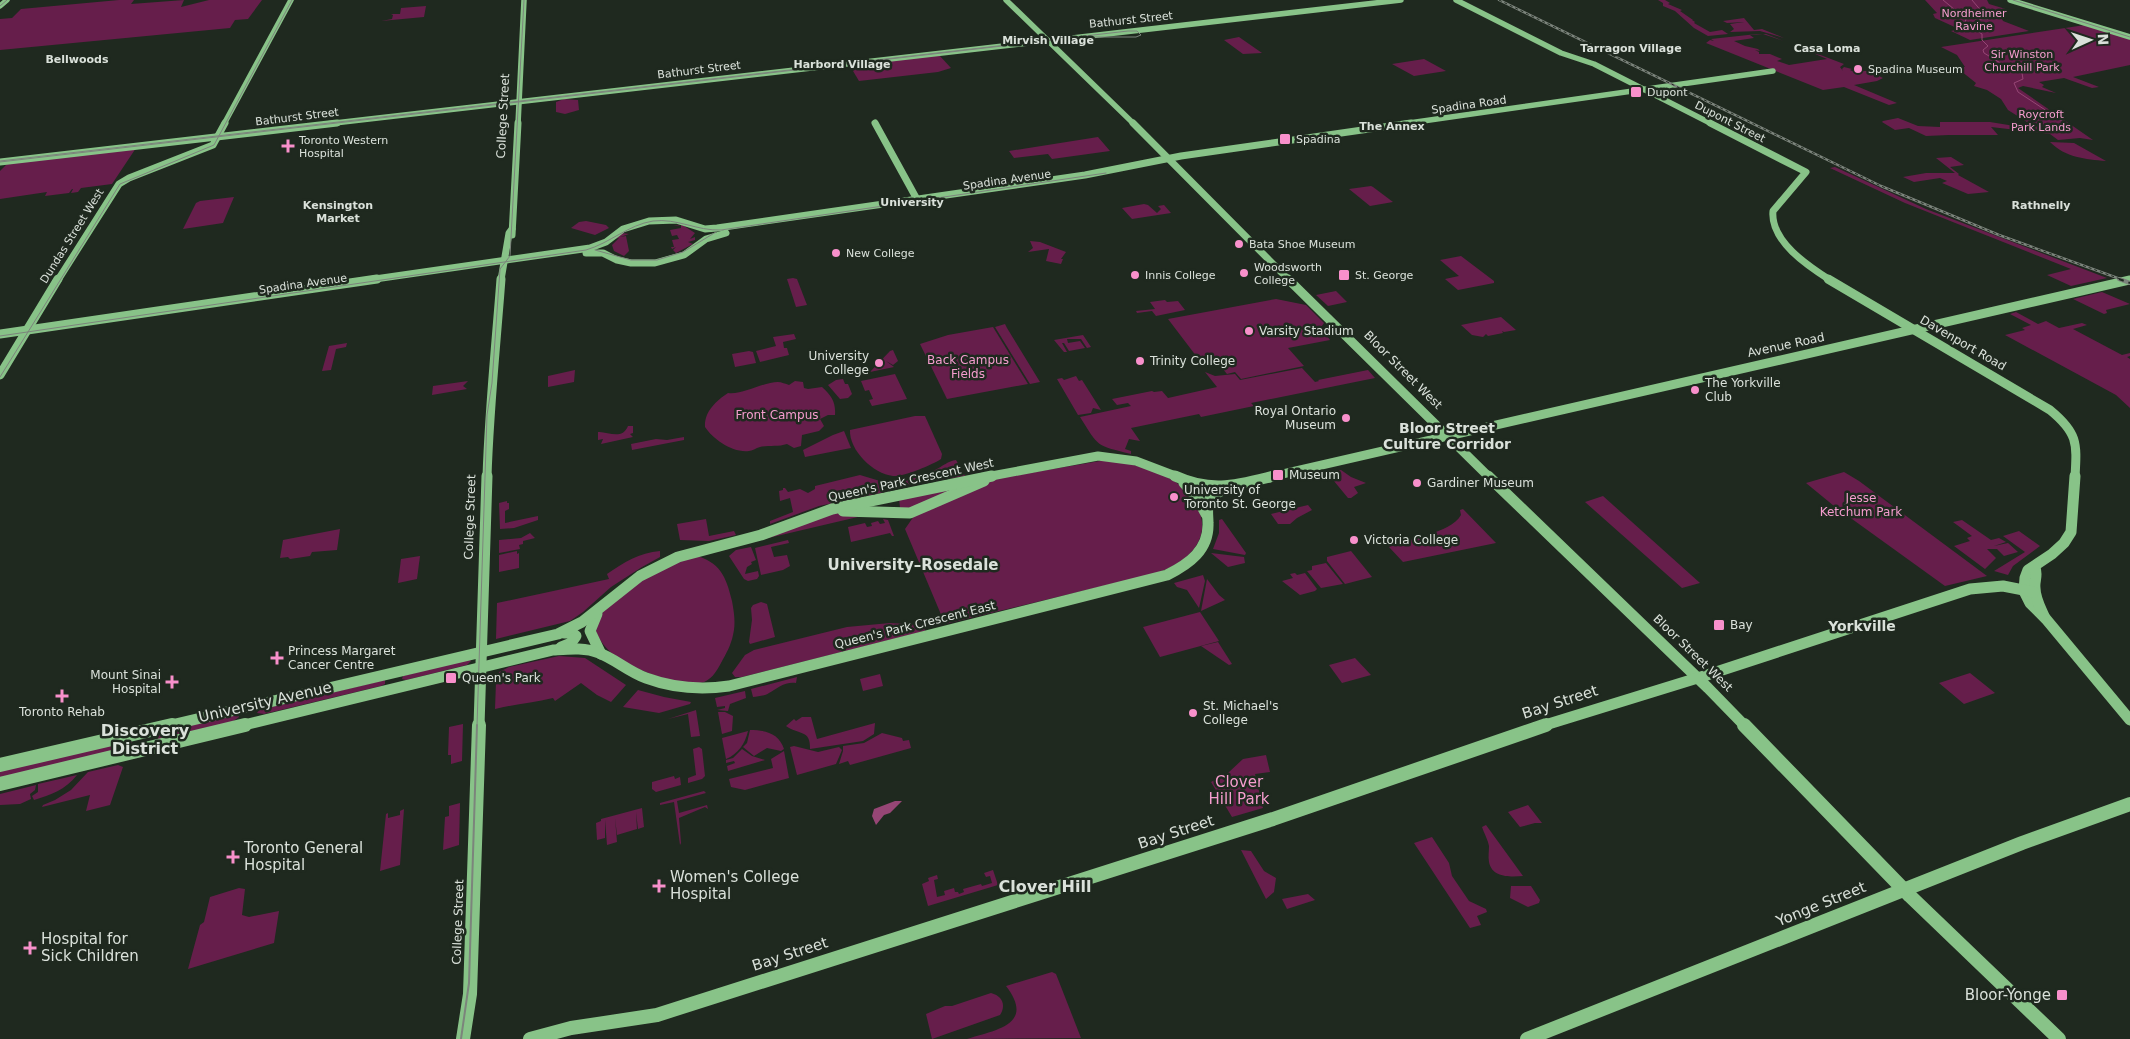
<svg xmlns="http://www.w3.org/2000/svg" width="2130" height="1039" font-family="'DejaVu Sans',sans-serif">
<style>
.green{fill:#661e4b}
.water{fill:#964675}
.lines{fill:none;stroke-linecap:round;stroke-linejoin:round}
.stream{stroke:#964675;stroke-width:1}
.major-far4{stroke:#88c388;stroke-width:5.5}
.major-far3{stroke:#88c388;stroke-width:7}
.major-far2{stroke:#88c388;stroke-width:9}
.major-far1{stroke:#88c388;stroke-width:11}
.major{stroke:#88c388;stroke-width:14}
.tram-far1{stroke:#7c847c;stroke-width:1}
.tram{stroke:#7c847c;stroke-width:2}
.rail-far1-casing{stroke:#7c847c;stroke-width:2.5}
.rail-casing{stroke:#7c847c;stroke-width:4}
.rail-far1{stroke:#1f291f;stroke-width:1;stroke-dasharray:3;stroke-linecap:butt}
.rail{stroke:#1f291f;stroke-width:2;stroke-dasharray:5;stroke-linecap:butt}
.poi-dot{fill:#f890cb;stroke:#1f291f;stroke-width:2}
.labels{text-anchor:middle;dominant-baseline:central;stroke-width:5;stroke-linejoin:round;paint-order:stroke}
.far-park-label{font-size:11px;fill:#f69dcf;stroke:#1f291f}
.far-street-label{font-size:11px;fill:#dae1da;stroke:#1f291f}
.far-neighbourhood-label{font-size:11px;font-weight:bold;fill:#dae1da;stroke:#1f291f}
.far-poi-label{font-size:11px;fill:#dae1da;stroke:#1f291f;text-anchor:start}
.street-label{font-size:12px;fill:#dae1da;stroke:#1f291f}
.poi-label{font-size:12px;fill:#dae1da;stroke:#1f291f;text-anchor:start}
.park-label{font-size:12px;fill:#f69dcf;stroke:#1f291f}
.neighbourhood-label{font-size:14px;font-weight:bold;fill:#dae1da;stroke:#1f291f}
.quarter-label{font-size:15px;font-weight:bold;fill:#dae1da;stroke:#1f291f}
.near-street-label{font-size:15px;fill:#dae1da;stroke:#1f291f}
.near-park-label{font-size:15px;fill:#f69dcf;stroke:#1f291f}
.near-poi-label{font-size:15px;fill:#dae1da;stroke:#1f291f;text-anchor:start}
.near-neighbourhood-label{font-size:16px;font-weight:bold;fill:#dae1da;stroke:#1f291f}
</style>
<rect width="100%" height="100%" fill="#1f291f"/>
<!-- green -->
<g class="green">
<path d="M119,0H134L131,4L184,0L181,7L209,0H262L248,19L235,20L230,28L0,50V19L12,18L21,9Z"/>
<path d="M1658,0H1665L1670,3L1668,4L1682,10L1680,11L1693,20H1692L1695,22L1694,23L1710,32L1722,30L1728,34L1708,36L1694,28L1675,11L1663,6V3Z"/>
<path d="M1925,0H1987L1989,4L2009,10L1993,13L2004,17L2002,19L2003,21L2029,31L1970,40L1951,31L1959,29L1935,18L1933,14L1937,13Z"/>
<path d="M426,6L424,17L381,21L392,19L393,15L391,14H400L401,8Z"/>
<path d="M1744,18L1754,30L1762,29L1784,38L1760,31L1730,32L1734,29L1730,24L1744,22L1727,23L1723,21Z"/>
<path d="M2085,25L2130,38V65L2073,77L2099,87L2092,88L2064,78L2039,82L2044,85L2042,87L2056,93L2023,86L2018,88L2093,140L2080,138L2058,140L2050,134L1991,127L1998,135H1949L1926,136L1909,128L1895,130L1882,122L1883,121L1898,118L1918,126L1940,127V122H1990L2027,128L2029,126L2027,122L2008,110L2001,99L1987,90L1974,86L1976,83L1961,71V67H1965L1957,55L1941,47Z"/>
<path d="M1757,34H1766L1784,41L1763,34L1750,35L1754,38L1734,41L1745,46L1758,49L1760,51L1755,50L1759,52V54H1770L1782,59L1777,61L1789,65L1827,59L1808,51H1810L1844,64L1840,67L1843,71L1842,69L1844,67L1852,69L1850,70L1852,71H1869L1883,78L1877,81L1854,85L1897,103L1889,105L1844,87L1823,90L1706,43L1710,40L1714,41L1711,39Z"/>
<path d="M1239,37L1262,53L1243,54L1224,40Z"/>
<path d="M939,55L951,68L938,72L859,81L853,71L859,65Z"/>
<path d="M1424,59L1446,71L1414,76L1392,64Z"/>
<path d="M564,99L578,100L579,110L565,114L556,112V102Z"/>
<path d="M1098,137L1110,151L1052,159L1048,154L1014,158L1009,151Z"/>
<path d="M2050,142L2074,143L2106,161C2085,159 2066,158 2050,142Z"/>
<path d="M136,148L112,184L81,188L78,192L71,193L73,189H72L69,193L45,196L47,192L0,199V171L8,163Z"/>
<path d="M1951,157L1964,165L1950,167L1959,174L1958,175L1989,192L1968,194L1942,183L1947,181L1940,178L1914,182L1903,177L1926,173H1955L1936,158Z"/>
<path d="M1835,167L1926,209L2107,278L2071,286L2047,275L2071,269L1905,203L1830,168Z"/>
<path d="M1371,186L1373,187L1393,202L1370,206L1349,189Z"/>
<path d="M234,197L223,223L183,229L196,203L200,201Z"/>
<path d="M1144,204L1148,205L1157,213L1161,209L1158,206L1164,205L1171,213L1132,219L1122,208Z"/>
<path d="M586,221L606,225L609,228L595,235L571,228L579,222Z"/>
<path d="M681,224L695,233L690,239L695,237V240L688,242L693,244L676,253L673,250L676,247L672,249L671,247H674L672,240L679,239L677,235L672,236L670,230L681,228V225L673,226Z"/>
<path d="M622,233L629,234L620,237L626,236L629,251L624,256L614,251L612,245L619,238L614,239Z"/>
<path d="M1030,241L1040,242L1066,252L1061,259H1063L1061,264L1046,261L1049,249L1028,252L1033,248Z"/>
<path d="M1461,256L1494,281V283L1458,290L1445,279L1459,276L1440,260Z"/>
<path d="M793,278L797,279L807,305L796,307L787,279Z"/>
<path d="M1336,291L1347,302L1328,306L1316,295Z"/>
<path d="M2102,292L2130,304L2106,310L2107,313L2104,314L2073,299Z"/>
<path d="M1276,299L1306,305L1324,323L1319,330L1324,332L1330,340L1288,348L1304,366L1241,379L1235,372L1227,374L1217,362L1203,365L1168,319Z"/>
<path d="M1165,300L1167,302L1178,301L1185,310L1156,316L1152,311L1137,313L1136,311L1155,309L1150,302Z"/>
<path d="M2016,312L2038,324L2046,321L2059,328L2082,323L2087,325L2073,329L2122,355L2130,353V356L2127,357L2130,359V408L2116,395L2005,335L2025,330L2022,328L2031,325L2010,314Z"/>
<path d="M1501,317L1516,330L1504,332L1502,331L1503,333L1488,336L1486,334L1483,337L1472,335L1461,325Z"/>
<path d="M1005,324L1007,328L1040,382L1030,384L995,327Z"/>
<path d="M993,327L1028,384L947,399L920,344L948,335Z"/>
<path d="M794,334L796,339L783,342L784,348H787L789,355L760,362L756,351L776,346L773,337Z"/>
<path d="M1083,335L1091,347L1087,348L1081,339H1067L1068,343L1080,341L1085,348L1069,351L1064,343H1062L1067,352H1064L1054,340Z"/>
<path d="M347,343L346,347L336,349L331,370L322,371L329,346Z"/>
<path d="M893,350L898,361L893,365L886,361L894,367L870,372L890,351Z"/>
<path d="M749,351L753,352L756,363L735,367L732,354Z"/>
<path d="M1302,368L1315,382L1319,381L1318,380L1368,370L1375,378L1251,403L1254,406L1201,417L1199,414L1131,428L1140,441L1129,439L1125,449L1131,451V454C1095,445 1099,447 1080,417L1131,406L1128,403L1117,405L1112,399L1152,391L1154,392L1162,391L1168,398L1217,387L1205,372L1215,376L1235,374L1240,380Z"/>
<path d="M575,370L574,382L548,387V376Z"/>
<path d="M895,374L907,399L872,406L869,400L873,399L869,390L865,391L861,381Z"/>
<path d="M1076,376L1079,381L1082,380L1101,410L1093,408L1091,413L1078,415L1057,379L1062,378L1064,380Z"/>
<path d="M843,379L845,384H848L852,394L848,398L840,399L828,385L836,380Z"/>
<path d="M468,381L463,386L467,389L432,395L433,386Z"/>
<path d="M795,381L803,382L804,388L808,389L822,387C831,395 836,402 835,415H828L820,419L824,426L819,431L802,435L801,446L794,448L787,444C778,447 769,445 760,447C756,448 752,451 749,451C732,453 713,439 705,427C704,412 716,401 728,393C743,395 763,382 778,382C781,382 786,384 789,385Z"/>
<path d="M915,416H925L942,454L941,459C932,465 903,477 893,476C873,474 849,450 850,430Z"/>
<path d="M628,426H633V433L630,434L633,437L601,444L603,439L598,440V432C607,431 622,441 628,426Z"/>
<path d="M844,431L851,448L805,457L803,450L833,435Z"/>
<path d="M684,437V440L632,450L631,444L656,439L667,440Z"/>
<path d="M956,460L965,476L898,486C909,477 922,475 935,470C943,466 948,461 956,460Z"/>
<path d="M1106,460C1129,463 1152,468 1172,480C1183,486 1190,494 1196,504C1215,539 1187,562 1157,573L945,624L905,529L914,516L980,485L1000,478Z"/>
<path d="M1341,470L1351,477L1366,483L1354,487L1358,493L1351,498H1348L1329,475V472Z"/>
<path d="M1844,472L1859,481L1987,576L1945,586L1834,506L1806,483Z"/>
<path d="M860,475L880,481L878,482L885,492L819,506L770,524V521L793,512L790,498L780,501L779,491L783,490V488H785L788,492L800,489L808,493L815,489V486Z"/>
<path d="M963,486L918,509L900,508L899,498Z"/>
<path d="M1603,496L1700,583L1682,588L1585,502Z"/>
<path d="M507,501V503H509V509L505,511V523L538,516V520L514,528L500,529L499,503Z"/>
<path d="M1308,505L1312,510L1297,518L1290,524H1278L1271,514Z"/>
<path d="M1463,509L1496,543L1403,562L1389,547C1408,538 1450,534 1461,515L1460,510Z"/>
<path d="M836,513L862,516L751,542L824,515Z"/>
<path d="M706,519L709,536L734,531L736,535L709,541L680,540L677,524Z"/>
<path d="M883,519L888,520L894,536H892L890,533L851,542L848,527L865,523L867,527L872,526L871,523L878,521L880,524L885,523Z"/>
<path d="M1222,519L1246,553L1245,555L1213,549L1219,533V520Z"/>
<path d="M1962,520L1991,540L1999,538L2006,542L1994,546L2008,543L2018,552L2004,556L1997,549H1987L1996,558L1985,569L1954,546L1970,541L1967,538L1972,536L1953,522Z"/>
<path d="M340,529L337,550L312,552L310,556L290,559L288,557L280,558L283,540Z"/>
<path d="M2019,531L2040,546L2013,566L2008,575L1994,571L2025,552L2003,536Z"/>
<path d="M530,533L535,538L523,541V544L519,545L520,549L499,553V540L521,538Z"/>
<path d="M788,540L789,543L771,547L774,557L787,555L790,566L783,570L761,575L755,548Z"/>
<path d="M751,547L756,560L751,562L752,564L747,567L745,574L758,571L759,576L757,579L748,581L744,579L729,556L736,550Z"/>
<path d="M517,551V554L519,553V568L499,572V555Z"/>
<path d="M660,551V557L642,567L611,587L583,612L570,621L496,639L497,603L609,579L607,574C624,562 639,553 660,551Z"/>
<path d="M1351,551L1372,577L1345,584L1327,561V557Z"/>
<path d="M1211,553L1244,557L1245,563L1228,567Z"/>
<path d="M694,555C720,562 726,576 732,601C734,612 736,624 733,635C731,645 726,654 721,663C717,671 710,682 700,683C682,686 658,677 641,670C618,660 602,650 593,625L598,616L638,580Z"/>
<path d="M420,556L417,579L398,583L401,559Z"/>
<path d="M1326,563L1343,584L1321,588L1307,571L1312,570V566Z"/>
<path d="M1295,573L1297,575L1305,573L1317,589L1315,591L1300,595L1282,581L1293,578L1290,574Z"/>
<path d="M1203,575L1205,581L1199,608L1187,590L1177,587L1174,583Z"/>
<path d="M1207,579L1219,595L1225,600L1201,611Z"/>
<path d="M761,602L767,604L775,637L750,644L749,642L752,620L751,608L753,605Z"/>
<path d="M1200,612L1219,641L1160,657L1143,627Z"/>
<path d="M890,623L923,625L925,631L742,677H735L732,673L745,655L754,650L847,627Z"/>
<path d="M1218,642L1232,664L1229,665L1201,646Z"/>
<path d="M559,656L585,658L626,685L611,702L597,695L581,683L555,701L553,698C533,703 515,704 495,709L496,682L499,672L509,667Z"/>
<path d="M1355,658L1371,675L1342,683L1329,665Z"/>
<path d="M469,659L471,661L467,665L406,680L402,679L403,676Z"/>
<path d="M1970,673L1995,693L1964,704L1939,683Z"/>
<path d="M880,674L883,686L863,691L860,679Z"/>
<path d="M797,677L796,683C786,681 777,688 769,693C765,696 758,696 753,697L751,689Z"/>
<path d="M385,680V684L381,686L264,714L257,713L259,710Z"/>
<path d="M638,690L664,697L691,702L690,704L659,713L623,707Z"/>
<path d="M745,691L746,698L730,704L728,711L717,710L725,708V706L717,707L715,698Z"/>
<path d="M696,710L700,736L691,737L688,714L668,719Z"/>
<path d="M718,712H725L733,716L732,731L722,734Z"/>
<path d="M238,714L239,717L232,722L157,740L159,735L164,731Z"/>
<path d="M802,717H811L817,739L875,723L874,734L863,741L810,749C811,729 798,735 786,726L794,719L796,721Z"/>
<path d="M463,724L462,761L451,764V755H448L449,727Z"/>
<path d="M750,730C765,730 779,733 784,749L781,751L767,748L754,756L743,747L747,743Z"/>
<path d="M748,731C745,744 738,754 726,759L722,738Z"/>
<path d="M882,733L902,738L903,741L909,740L911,748L850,765L848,761L839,764L843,751V746L864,743Z"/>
<path d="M132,740V746L0,778V769Z"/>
<path d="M794,746L818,752L839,747L842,750L836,764L797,775L790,747Z"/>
<path d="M699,747L702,749L705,776L702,779L688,783V778L696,775L693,749Z"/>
<path d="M742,749L752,756L765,760L728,771L727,766L735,763L734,761L726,763V760L733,758Z"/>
<path d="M784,751L789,778L745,790L731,787L729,779L773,768L771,759Z"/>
<path d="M1266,755L1270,772L1255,774L1263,808L1232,817L1211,782L1228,773L1243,759Z"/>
<path d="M118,765L123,767L110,805L86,811L90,795L42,807L43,805L55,800L71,790L88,772Z"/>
<path d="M77,775C65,790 51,795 34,800L32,796L38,792V784Z"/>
<path d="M674,776L675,779L680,777L681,785L656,792L652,789V782Z"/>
<path d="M36,785L35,790L30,794L31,799L20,804L0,805V794Z"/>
<path d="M704,791L706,793L677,801L679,813L707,805L708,809L705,807L679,818L681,843L680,845L674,802L660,805V803Z"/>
<path d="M460,803L459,845L443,850L445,817L449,816V806Z"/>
<path d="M1528,805L1542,823H1535L1520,827L1508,812Z"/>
<path d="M642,808L644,827L638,829L636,812L637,829L627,832L626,815L627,832L617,835L615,818L617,842L607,845L605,820V838L597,840L596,823L601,821V819Z"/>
<path d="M404,809L400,865L380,871L386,814L388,813V818L400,815V811Z"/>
<path d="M1486,825L1523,876C1511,877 1492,878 1489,862C1488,857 1489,851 1489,846C1488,840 1484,833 1482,827Z"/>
<path d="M1432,837L1449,863L1452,876L1469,901L1486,909L1487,912L1477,916L1481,925L1470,928L1414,843Z"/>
<path d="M1241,850L1251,851L1264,871L1276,878L1274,892L1266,899Z"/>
<path d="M993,870L998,885L928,906L922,884L929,881L928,878L937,875L938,879L934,880L937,897L945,895L944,891L954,888L955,892H958L959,894L964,892L963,889L981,884L982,886L992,883L990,876L986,877L984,873Z"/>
<path d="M1511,886H1531L1540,900L1539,903L1528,907L1510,898Z"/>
<path d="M239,888L245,889L242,915L249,917L279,911L274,943L188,969L200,925L204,922L210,897Z"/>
<path d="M1308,894L1315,900L1287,909L1282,899Z"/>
<path d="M1052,972L1056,974L1081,1038L967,1039C995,1030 1036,1025 1006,986Z"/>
<path d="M991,993C1003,996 1006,1006 1000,1015L932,1039L926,1014L945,1006H952Z"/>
</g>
<!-- water -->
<path class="water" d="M895,801H902L890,813L884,815L876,825L872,816L874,809Z"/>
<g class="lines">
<!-- stream -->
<g class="stream">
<path d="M1943,0L1966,19L1965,23L1982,34V40L1988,46L1983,50L1984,53L2002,64"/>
<path d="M1969,25H1978L1980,19H1988L1972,0"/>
<path d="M2009,66L2022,73L2023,79L2014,83L2018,92L2068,125"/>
</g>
<!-- major-far4 -->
<g class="major-far4">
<path d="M1006,0L1134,124"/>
<path d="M1456,0L1561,53L1594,64L1712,124"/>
<path d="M2010,0L2130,37"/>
<path d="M0,6L7,0"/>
<path d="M224,124L291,0"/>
<path d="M326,124L1401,0"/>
<path d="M518,124L524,0"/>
<path d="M1402,124L1773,71"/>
</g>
<!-- major-far3 -->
<g class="major-far3">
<path d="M875,123L919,203"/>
<path d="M1133,123L1289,280"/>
<path d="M1710,123L1806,172L1773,211C1770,241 1808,266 1830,280"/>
<path d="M0,162L337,123"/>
<path d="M512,235L518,123"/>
<path d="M586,253H603L617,260L631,263H655L684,255L706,239L726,233"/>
<path d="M58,280L119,184L129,178L213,145L225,123"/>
<path d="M368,280L590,248L606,242L623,229L649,221L676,220L705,229L717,228L1085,175L1181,156L1411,123"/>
<path d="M501,280L509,233L512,229"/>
</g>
<!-- major-far2 -->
<g class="major-far2">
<path d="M1288,279L1489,477"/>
<path d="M1828,279L2050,410C2078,433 2077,443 2075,477"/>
<path d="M0,334L377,279"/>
<path d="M0,375L58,279"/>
<path d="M487,477C489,411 496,345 501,279"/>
<path d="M986,477L1098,456L1136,461L1178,477"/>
<path d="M1269,477L2130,280"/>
</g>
<!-- major-far1 -->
<g class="major-far1">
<path d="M1175,476C1212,493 1237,485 1274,476"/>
<path d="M1488,476L1708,688L1745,726"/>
<path d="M2075,476L2071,532L2064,543L2052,554L2028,570L2025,578L2024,591L2030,603L2046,619L2130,720"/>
<path d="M1184,483L1198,499L1206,514"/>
<path d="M843,511L910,513L984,481"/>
<path d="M2035,568C2038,575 2034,581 2035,588C2035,598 2040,607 2044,616"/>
<path d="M597,614L590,631L601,654"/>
<path d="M561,647L571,643L576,636L572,633H564"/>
<path d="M167,726L558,634L582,622L640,576L678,557L761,535L832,509L992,476"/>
<path d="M240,726L553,650C568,649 585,647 599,653C615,659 629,672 646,678C673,688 701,690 729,686L1167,575C1189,564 1209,550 1208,523C1208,515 1206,506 1210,499C1213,494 1221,491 1226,488"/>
<path d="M479,726L487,476"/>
<path d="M1542,726L1704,676L1970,589L2003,586L2034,592"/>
</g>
<!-- major -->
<g class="major">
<path d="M1744,725L1910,896L2059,1039"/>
<path d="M0,765L172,725"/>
<path d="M0,784L245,725"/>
<path d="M463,1039L470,994L479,725"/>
<path d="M530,1039L571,1028L657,1015L1273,819L1546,725"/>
<path d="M1527,1039L2022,843L2130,804"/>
</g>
<!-- tram-far1 -->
<g class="tram-far1">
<path d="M2013,0L2130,37"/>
<path d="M0,6L7,0"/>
<path d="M0,161L1128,31H1137L1141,35L1136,37H1080L0,162"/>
<path d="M595,250L631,260H657L683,252L716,232"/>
<path d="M0,336L586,250C610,243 628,225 653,221C677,218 697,231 721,230L1106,173"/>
<path d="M0,377L120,184L214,145L292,0"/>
<path d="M477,726L487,415L492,383L500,269L510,256L524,0"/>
</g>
<!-- tram -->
<path class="tram" d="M461,1039L469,983L477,725"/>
<!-- rail-far1 casing -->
<g class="rail-far1-casing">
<path id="rail-far1" d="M1499,0L1881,186L1999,235L2123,280"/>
</g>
<!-- rail casing -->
<g class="rail-casing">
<path id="rail" d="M2119,279L2130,283"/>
</g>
<!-- rail-far1 -->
<use href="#rail-far1" class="rail-far1"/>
<!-- rail -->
<use href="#rail" class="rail"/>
</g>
<!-- markers -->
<g class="poi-dot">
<circle cx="1858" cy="69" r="5"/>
<rect x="1630" y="86" width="12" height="12" rx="2.5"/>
<rect x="1279" y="133" width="12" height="12" rx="2.5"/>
<path d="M285.5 138.5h5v5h5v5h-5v5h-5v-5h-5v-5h5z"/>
<circle cx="1239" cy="244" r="5"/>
<circle cx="836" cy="253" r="5"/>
<circle cx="1244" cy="273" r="5"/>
<circle cx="1135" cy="275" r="5"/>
<rect x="1338" y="269" width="12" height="12" rx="2.5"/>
<circle cx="1249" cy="331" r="5"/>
<circle cx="1140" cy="361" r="5"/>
<circle cx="879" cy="363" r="5"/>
<circle cx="1695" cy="390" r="5"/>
<circle cx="1346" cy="418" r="5"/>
<rect x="1272" y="469" width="12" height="12" rx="2.5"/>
<circle cx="1417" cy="483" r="5"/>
<circle cx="1174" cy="497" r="5"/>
<circle cx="1354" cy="540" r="5"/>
<rect x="1713" y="619" width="12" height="12" rx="2.5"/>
<path d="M274.5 650.5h5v5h5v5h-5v5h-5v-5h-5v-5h5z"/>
<rect x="445" y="672" width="12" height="12" rx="2.5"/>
<path d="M169.5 674.5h5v5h5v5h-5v5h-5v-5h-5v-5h5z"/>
<path d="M59.5 688.5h5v5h5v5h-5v5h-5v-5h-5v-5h5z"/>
<circle cx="1193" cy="713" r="5"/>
<path d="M230.5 849.5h5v5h5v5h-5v5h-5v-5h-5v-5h5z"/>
<path d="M656.5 878.5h5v5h5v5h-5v5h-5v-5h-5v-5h5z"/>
<path d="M27.5 940.5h5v5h5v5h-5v5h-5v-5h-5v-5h5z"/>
<rect x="2056" y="989" width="12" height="12" rx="2.5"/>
</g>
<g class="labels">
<!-- far-park labels -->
<g class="far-park-label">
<text x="1974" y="13">Nordheimer<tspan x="1974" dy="13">Ravine</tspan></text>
<text x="2022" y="54">Sir Winston<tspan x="2022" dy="13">Churchill Park</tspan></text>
<text x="2041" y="114">Roycroft<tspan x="2041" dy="13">Park Lands</tspan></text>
</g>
<!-- far-street labels -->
<g class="far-street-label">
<text transform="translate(1131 20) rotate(-6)">Bathurst Street</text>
<text transform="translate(699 70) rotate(-7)">Bathurst Street</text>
<text transform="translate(1469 105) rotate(-8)">Spadina Road</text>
<text transform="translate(297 117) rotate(-7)">Bathurst Street</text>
<text transform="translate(1730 122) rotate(27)">Dupont Street</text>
<text transform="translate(1007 180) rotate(-8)">Spadina Avenue</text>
<text transform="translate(72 236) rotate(-58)">Dundas Street West</text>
<text transform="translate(303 284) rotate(-8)">Spadina Avenue</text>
</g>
<!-- far-neighbourhood labels -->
<g class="far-neighbourhood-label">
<text x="1048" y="40">Mirvish Village</text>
<text x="1631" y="48">Tarragon Village</text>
<text x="1827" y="48">Casa Loma</text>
<text x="77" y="59">Bellwoods</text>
<text x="842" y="64">Harbord Village</text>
<text x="1392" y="126">The Annex</text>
<text x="912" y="202">University</text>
<text x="338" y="205">Kensington<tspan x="338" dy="13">Market</tspan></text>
<text x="2041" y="205">Rathnelly</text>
</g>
<!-- far-poi labels -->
<g class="far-poi-label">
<text x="1868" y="69">Spadina Museum</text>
<text x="1647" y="92">Dupont</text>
<text x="1296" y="139">Spadina</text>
<text x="299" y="140">Toronto Western<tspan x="299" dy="13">Hospital</tspan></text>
<text x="1249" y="244">Bata Shoe Museum</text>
<text x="846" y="253">New College</text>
<text x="1254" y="267">Woodsworth<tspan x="1254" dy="13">College</tspan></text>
<text x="1145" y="275">Innis College</text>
<text x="1355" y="275">St. George</text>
</g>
<!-- street labels -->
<g class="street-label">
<text transform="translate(503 116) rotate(-87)">College Street</text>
<text transform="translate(1963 343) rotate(30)">Davenport Road</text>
<text transform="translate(1786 345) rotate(-12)">Avenue Road</text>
<text transform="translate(1403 370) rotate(45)">Bloor Street West</text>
<text transform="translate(911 480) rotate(-12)">Queen's Park Crescent West</text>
<text transform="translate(470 517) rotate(-88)">College Street</text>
<text transform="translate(915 625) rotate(-14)">Queen's Park Crescent East</text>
<text transform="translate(1693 653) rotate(44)">Bloor Street West</text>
<text transform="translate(458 922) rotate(-88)">College Street</text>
</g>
<!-- poi labels -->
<g class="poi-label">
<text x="1259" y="331">Varsity Stadium</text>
<text x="869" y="356" text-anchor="end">University<tspan x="869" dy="14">College</tspan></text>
<text x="1150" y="361">Trinity College</text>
<text x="1705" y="383">The Yorkville<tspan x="1705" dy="14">Club</tspan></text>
<text x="1336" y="411" text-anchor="end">Royal Ontario<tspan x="1336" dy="14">Museum</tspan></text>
<text x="1289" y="475">Museum</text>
<text x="1427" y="483">Gardiner Museum</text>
<text x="1184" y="490">University of<tspan x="1184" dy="14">Toronto St. George</tspan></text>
<text x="1364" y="540">Victoria College</text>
<text x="1730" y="625">Bay</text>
<text x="288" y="651">Princess Margaret<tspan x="288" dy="14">Cancer Centre</tspan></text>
<text x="161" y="675" text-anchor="end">Mount Sinai<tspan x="161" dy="14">Hospital</tspan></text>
<text x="462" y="678">Queen's Park</text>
<text x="1203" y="706">St. Michael's<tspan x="1203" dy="14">College</tspan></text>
<text x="62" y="712" text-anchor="middle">Toronto Rehab</text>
</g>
<!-- park labels -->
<g class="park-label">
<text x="968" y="360">Back Campus<tspan x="968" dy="14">Fields</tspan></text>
<text x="777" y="415">Front Campus</text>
<text x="1861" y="498">Jesse<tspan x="1861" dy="14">Ketchum Park</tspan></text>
</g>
<!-- neighbourhood labels -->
<g class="neighbourhood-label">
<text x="1447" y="428">Bloor Street<tspan x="1447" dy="16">Culture Corridor</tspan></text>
<text x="1862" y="626">Yorkville</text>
</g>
<!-- quarter labels -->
<g class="quarter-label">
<text x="913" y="565">University–Rosedale</text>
</g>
<!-- near-street labels -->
<g class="near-street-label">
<text transform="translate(265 702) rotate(-13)">University Avenue</text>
<text transform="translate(1560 702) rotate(-18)">Bay Street</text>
<text transform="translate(1176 832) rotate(-18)">Bay Street</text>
<text transform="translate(1821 904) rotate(-22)">Yonge Street</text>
<text transform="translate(790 954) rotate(-18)">Bay Street</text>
</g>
<!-- near-park labels -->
<g class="near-park-label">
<text x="1239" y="782">Clover<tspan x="1239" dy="17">Hill Park</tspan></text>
</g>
<!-- near-poi labels -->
<g class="near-poi-label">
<text x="244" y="848">Toronto General<tspan x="244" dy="17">Hospital</tspan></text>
<text x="670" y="877">Women's College<tspan x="670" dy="17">Hospital</tspan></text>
<text x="41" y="939">Hospital for<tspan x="41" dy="17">Sick Children</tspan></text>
<text x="2051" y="995" text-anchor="end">Bloor-Yonge</text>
</g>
<!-- near-neighbourhood labels -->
<g class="near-neighbourhood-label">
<text x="145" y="730">Discovery<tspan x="145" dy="18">District</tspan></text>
<text x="1045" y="886">Clover Hill</text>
</g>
</g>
<!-- north arrow -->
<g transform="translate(2090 40) rotate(87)" stroke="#1f291f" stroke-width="4" paint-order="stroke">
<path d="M0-4L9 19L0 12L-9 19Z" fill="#dae1da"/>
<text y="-8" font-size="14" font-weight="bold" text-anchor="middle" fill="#dae1da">N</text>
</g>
</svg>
